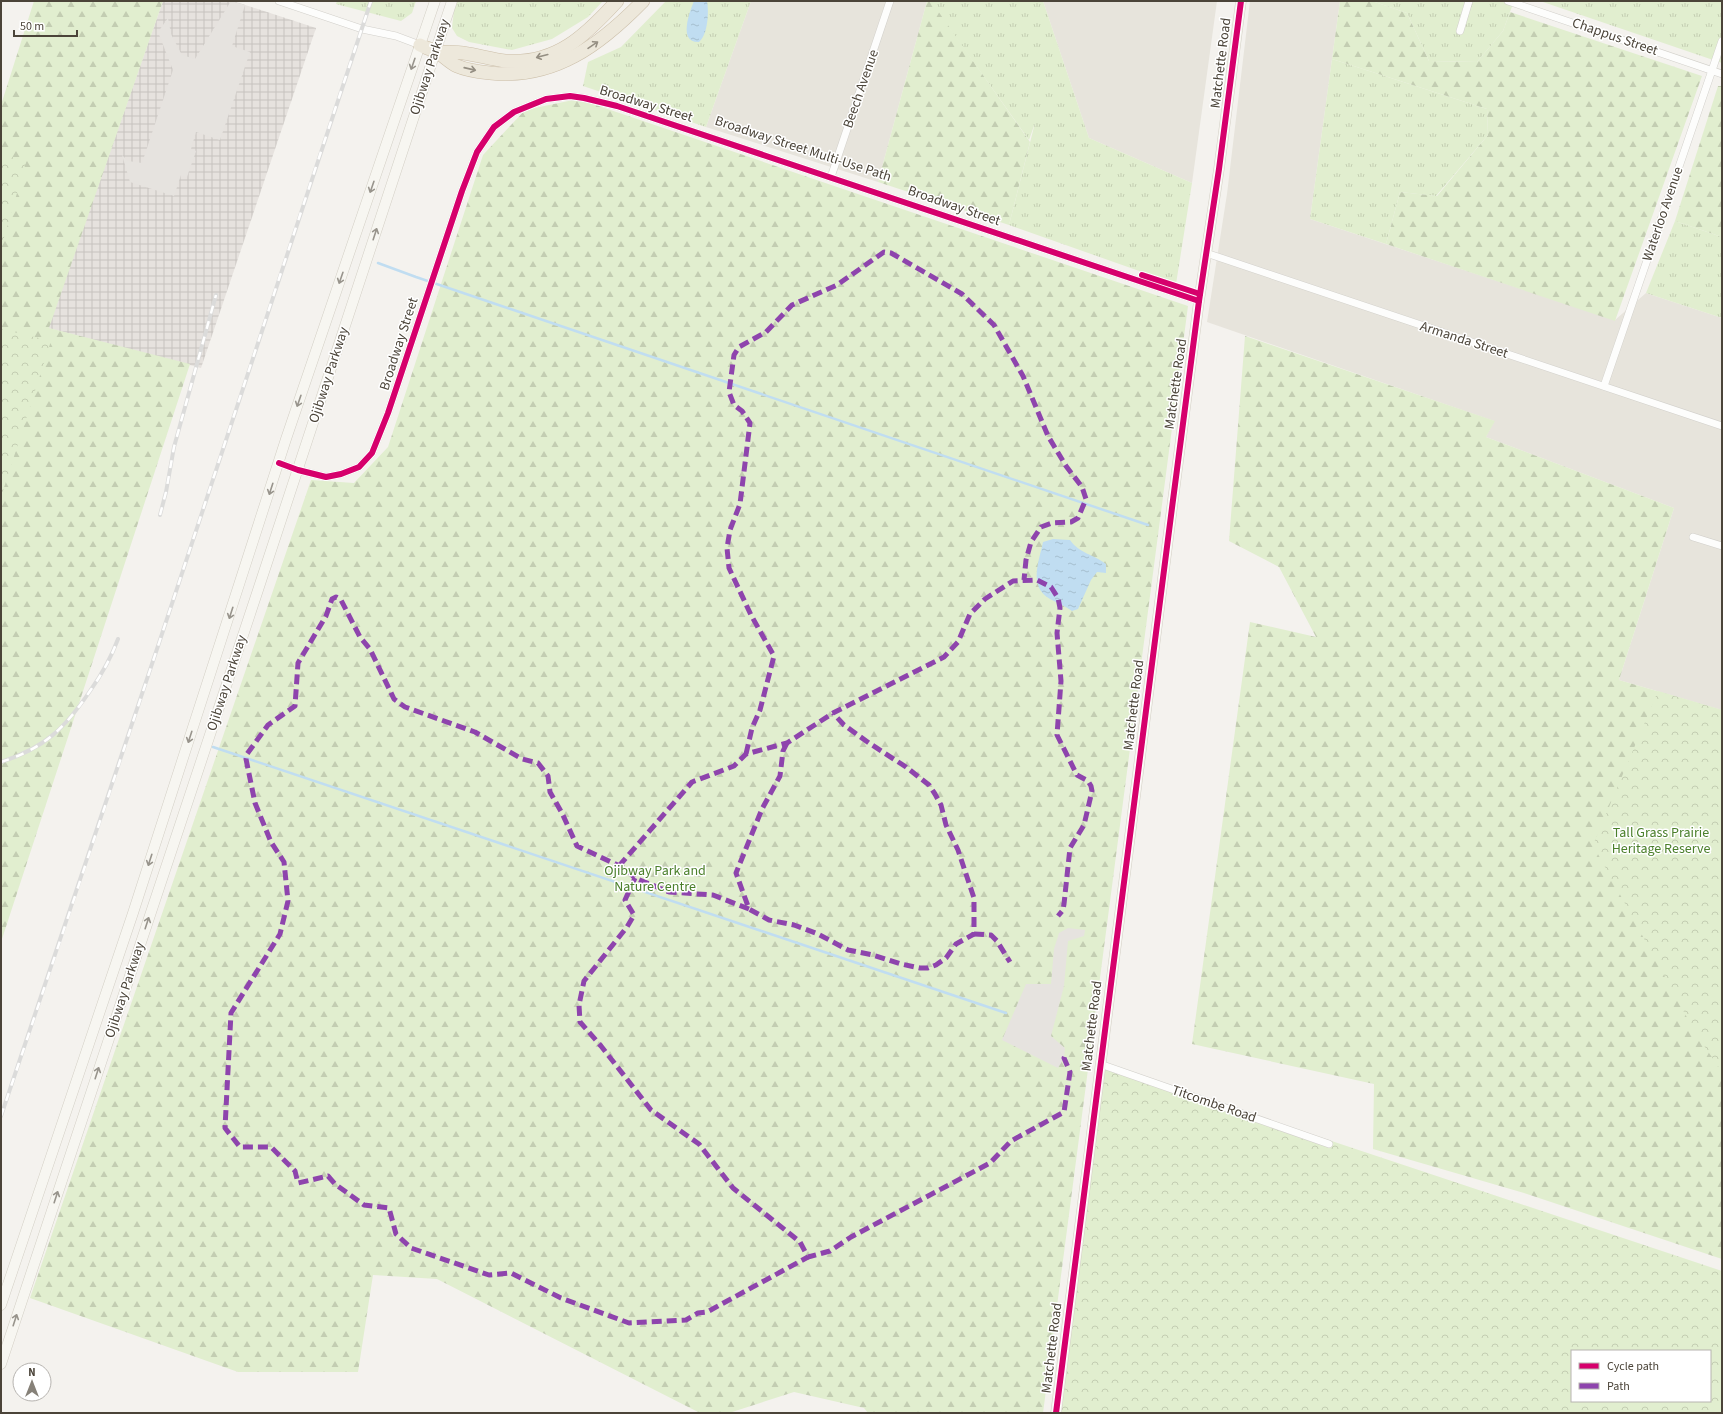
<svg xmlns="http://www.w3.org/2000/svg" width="1723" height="1414" font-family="'Source Sans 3',sans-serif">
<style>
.residential{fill:#e7e4dc}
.industrial{fill:url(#industrial-grid)}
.grass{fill:url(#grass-tufts)}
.forest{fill:url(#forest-firs)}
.park{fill:url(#park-crowns);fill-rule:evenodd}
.parking{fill:#e6e3df}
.water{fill:url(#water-ripples)}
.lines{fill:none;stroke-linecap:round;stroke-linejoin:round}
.stream{stroke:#c0ddf1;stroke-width:2.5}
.street-casing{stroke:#d2d0cb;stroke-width:8}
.secondary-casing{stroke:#d3cfc5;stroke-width:11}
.highway-casing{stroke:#ccbfa9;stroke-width:14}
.street{stroke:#fdfdfc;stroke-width:7}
.secondary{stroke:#f7f6f1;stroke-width:10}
.highway{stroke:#ede8db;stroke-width:13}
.rail-casing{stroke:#dbdbda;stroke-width:4}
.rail{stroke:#fff;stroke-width:2.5;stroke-dasharray:8;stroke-linecap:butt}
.quiet{stroke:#8e44ad;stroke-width:5;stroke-dasharray:10 5;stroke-linecap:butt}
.cycleway-casing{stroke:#fff;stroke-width:8}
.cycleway{stroke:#d6006c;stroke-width:6}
.oneway{stroke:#948e82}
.oneway2{stroke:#98948c}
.labels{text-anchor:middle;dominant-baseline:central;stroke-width:3;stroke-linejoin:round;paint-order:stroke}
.street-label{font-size:14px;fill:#4b4439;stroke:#fff}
.park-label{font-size:14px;fill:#4a7f2a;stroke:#fff}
</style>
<defs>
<pattern id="industrial-grid" width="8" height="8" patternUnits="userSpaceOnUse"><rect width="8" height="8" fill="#e6e2de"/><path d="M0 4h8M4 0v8" fill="none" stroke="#c7c3bf"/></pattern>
<pattern id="grass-tufts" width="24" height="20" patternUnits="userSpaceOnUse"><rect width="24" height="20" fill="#e1eecf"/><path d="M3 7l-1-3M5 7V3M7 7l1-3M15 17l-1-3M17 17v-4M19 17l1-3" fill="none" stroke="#c3cdb2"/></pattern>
<pattern id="forest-firs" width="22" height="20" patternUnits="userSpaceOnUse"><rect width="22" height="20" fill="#e1eecf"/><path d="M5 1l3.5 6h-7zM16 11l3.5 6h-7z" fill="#c3cdb2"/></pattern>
<pattern id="park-crowns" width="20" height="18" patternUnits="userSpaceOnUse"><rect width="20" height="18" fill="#e1eecf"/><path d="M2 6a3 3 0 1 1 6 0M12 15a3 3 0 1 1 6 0" fill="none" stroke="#c3cdb2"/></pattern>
<pattern id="water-ripples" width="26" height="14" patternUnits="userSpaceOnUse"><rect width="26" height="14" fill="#c0ddf1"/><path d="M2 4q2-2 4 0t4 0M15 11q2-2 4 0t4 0" fill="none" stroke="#a6bfcf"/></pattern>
</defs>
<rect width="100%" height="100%" fill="#f4f2ee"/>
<!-- residential -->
<g class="residential">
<path d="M751,1H927L878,182L706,127Z"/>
<path d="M1043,1H1217L1192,183L1089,138Z"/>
<path d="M1250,1H1340L1310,219L1615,320L1646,293L1722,318V710L1619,680L1674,508L1486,437L1494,421L1207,322L1227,194Z"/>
</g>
<!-- industrial -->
<path class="industrial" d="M163,1H233L316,28L201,368L48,328Z"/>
<!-- grass -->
<g class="grass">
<path d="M337,1H416L412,13L401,21L336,4Z"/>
<path d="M457,1H603L588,17L552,39L512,50L469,42L457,36L452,28L454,10Z"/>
<path d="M666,1H751L706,127L583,86L588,62L621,47Z"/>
<path d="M930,1H1043L1089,138L1192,183L1176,284L1009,225L1035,123L1029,140Z"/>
<path d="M1372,1H1514L1503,31L1477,62L1429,61L1407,13Z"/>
<path d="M1540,1H1722V63Z"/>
<path d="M1332,59L1487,109L1488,135L1436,196L1400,192L1386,244L1310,219Z"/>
<path d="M1675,221L1722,237V318L1646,293Z"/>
</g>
<!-- forest -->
<g class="forest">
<path d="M34,1H163L49,328L190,364L1,942V105Z"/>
<path d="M927,1H931L1030,142L1009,225L878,182Z"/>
<path d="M1340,1H1372L1407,13L1429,61L1477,62L1503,31L1510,12L1702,76L1615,321L1386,244L1400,192L1437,196L1488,135L1487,109L1332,59Z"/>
<path d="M1718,86H1722V237L1675,221Z"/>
<path d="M578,99L1188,306L1043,1413H868L864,1408L794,1392L729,1413H700L437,1279L373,1275L358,1372H238L30,1298L311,480L354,483L388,447L483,155L525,110Z"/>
<path d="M1245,336L1495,421L1486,437L1674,508L1619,680L1722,710V1259L1524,1193L1373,1149L1374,1084L1192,1044L1250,622L1316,637L1279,567L1229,541Z"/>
</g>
<!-- park -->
<g class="park">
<path d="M1,153L26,162L1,248Z"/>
<path d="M1,329L51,341L1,497Z"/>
<path d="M1658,691L1722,710V1072L1696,1034L1593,845Z"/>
<path d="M1100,1064L1722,1271V1413H1057ZM1572,1351H1710V1401H1572Z"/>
</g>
<!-- parking -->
<g class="parking">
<path d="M231,1L245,5L232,46L250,52L220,140L196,132L191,149L196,151L187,177L181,175L174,196L130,182L122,155L128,161L142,163L173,70L158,32L168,18L171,34L182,55L195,59Z"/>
<path d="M1068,928L1085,930L1084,936L1068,941L1064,986L1051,1036L1065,1048L1064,1058L1058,1068L1002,1040L1026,984H1051L1054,949L1059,933Z"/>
</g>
<!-- water -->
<g class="water">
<path d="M694,1H707C709,12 708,34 699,42C678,43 689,13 694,1Z"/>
<path d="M1053,539L1070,540C1080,554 1093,554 1106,564V573L1097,572L1091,580L1078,609L1072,611C1065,606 1057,603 1050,599C1028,586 1039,562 1043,542Z"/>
</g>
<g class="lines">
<!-- stream -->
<g class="stream">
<path d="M378,263L416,277L1148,525"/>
<path d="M213,747L1006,1013"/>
</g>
<!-- street casing -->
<g class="street-casing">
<g id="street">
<path d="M279,1L362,29L396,36L420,45"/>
<path d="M1508,1L1722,74"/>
<path d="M1460,31L1469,1"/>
<path d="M831,177L890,1"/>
<path d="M1206,253L1722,426"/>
<path d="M1604,386L1722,41"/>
<path d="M279,463L298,470L326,477L341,474L359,467L372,453L388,413L462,191L477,152L494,127L514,112L546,99L570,96L584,98L617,106L1199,301"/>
<path d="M1693,537L1722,546"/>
<path d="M1100,1064L1329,1144"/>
</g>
</g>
<!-- secondary casing -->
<g class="secondary-casing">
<g id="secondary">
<path d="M1,1305L133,913L286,439L435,1"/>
<path d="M1,1364L258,590L452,1"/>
<path d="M1056,1413L1173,500L1199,301L1219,169L1241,1"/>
</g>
</g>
<!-- highway casing -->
<g class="highway-casing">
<g id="highway">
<path d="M420,45C425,48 432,49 437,52C444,56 450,63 457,66C466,70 480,72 490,73C554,80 600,45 643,1"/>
<path d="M435,52C444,52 454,52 463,53C477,55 491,59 505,61C556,65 586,35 617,1"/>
</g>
</g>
<!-- street -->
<use href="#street" class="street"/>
<!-- secondary -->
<use href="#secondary" class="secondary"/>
<!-- highway -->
<use href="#highway" class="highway"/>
<!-- rail casing -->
<g class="rail-casing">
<g id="rail">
<path d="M160,515L166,492L174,447L216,295"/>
<path d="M1,762C45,748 65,728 90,691C102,674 111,658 118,639"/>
<path d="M1,1116C127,745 247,373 371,1"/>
</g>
</g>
<!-- rail -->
<use href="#rail" class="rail"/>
<!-- quiet -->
<g class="quiet">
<path d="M787,743L783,751L780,776L762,809L736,873L749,909L769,920L794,925L818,934L848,950L873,955L901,964L920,968H928L936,965L946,958L956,944L974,934V898L958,850L946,825L941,805L935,794L929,785L906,767L869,743L844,725L833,713"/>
<path d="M746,754L752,728L760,710L774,656L751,615L729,568L727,548L730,530L740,504L750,423L742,411L734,405L729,392L734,355L739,347L766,332L792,305L837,285L884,252L891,253L962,294L994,325L1023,376L1048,436L1066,466L1082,487L1086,499L1078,518L1071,522L1052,523L1041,527L1031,542L1026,560L1024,580"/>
<path d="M619,866L692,782L734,766L746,754L787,743L833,713L944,657L958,642L970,614L985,599L1013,581L1037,580L1051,587L1058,598L1060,608L1057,633L1061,681L1057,735L1077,775L1088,781L1091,786L1092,791L1084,825L1070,848L1064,904L1063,910L1058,916"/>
<path d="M635,878L625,900L634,915L627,927L584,981L579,1005L580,1022L601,1046L651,1110L699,1144L733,1188L800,1242L808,1257L830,1251L851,1237L990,1163L1011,1141L1064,1112L1070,1072L1064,1058L1066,1053"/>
<path d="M749,909L713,895L669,892L635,878L626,869L577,846L562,813L550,792L548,776L538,763L522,759L475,732L405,707L394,699L370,649L360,637L341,600L336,597L332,599L326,616L298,663L295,706L268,725L247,754L246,759L255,803L271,842L284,862L288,901L280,934L231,1013L225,1128L240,1147H271L295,1171L298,1183L328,1176L335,1184L364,1205L389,1208L396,1234L411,1248L489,1275L511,1273L561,1298L629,1323L686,1320L698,1313L707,1312L808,1257"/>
<path d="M974,934L991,935L997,941L1010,962"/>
</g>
<!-- cycleway casing -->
<g class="cycleway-casing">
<g id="cycleway">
<path d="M1142,275L1200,294"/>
<path d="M279,463L298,470L326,477L341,474L359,467L372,453L388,413L462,191L477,152L494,127L514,112L546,99L570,96L584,98L617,106L1199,301"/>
<path d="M1056,1413L1173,500L1199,301L1219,169L1241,1"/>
</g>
</g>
<!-- cycleway -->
<use href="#cycleway" class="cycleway"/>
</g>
<!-- one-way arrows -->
<defs><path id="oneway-shaft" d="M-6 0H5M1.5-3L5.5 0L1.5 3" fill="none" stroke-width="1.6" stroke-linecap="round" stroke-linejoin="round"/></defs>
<g class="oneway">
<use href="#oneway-shaft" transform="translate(593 45) rotate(-34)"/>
<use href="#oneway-shaft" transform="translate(542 56) rotate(165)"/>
<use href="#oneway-shaft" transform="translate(470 69) rotate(13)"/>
</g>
<g class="oneway2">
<use href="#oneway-shaft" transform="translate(413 64) rotate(109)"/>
<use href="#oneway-shaft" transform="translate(372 187) rotate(109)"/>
<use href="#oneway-shaft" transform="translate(375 234) rotate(-72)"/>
<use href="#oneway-shaft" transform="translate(341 278) rotate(109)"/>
<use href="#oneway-shaft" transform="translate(299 401) rotate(109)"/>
<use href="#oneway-shaft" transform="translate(271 489) rotate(108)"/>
<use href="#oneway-shaft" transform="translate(231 613) rotate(108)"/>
<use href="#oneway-shaft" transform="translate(190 737) rotate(108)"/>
<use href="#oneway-shaft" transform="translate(150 860) rotate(108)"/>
<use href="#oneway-shaft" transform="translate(147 923) rotate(-72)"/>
<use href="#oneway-shaft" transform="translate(97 1073) rotate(-72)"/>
<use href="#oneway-shaft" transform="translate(56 1197) rotate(-72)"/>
<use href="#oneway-shaft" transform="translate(15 1320) rotate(-72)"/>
</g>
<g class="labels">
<!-- street labels -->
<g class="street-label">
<text transform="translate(1615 37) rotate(19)">Chappus Street</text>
<text transform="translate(1221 63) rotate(-83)">Matchette Road</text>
<text transform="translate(430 67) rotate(-72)">Ojibway Parkway</text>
<text transform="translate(861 89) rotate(-71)">Beech Avenue</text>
<text transform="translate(646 104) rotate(17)">Broadway Street</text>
<text transform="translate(803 149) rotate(18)">Broadway Street Multi-Use Path</text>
<text transform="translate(954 206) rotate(19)">Broadway Street</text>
<text transform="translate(1663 214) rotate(-71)">Waterloo Avenue</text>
<text transform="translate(1464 340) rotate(18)">Armanda Street</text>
<text transform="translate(399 344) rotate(-72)">Broadway Street</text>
<text transform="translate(329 375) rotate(-72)">Ojibway Parkway</text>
<text transform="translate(1176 384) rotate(-82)">Matchette Road</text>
<text transform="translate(227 683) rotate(-72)">Ojibway Parkway</text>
<text transform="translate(1134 705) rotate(-83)">Matchette Road</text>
<text transform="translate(125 990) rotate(-72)">Ojibway Parkway</text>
<text transform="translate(1092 1026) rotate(-83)">Matchette Road</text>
<text transform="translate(1214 1104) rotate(19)">Titcombe Road</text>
<text transform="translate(1052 1348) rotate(-83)">Matchette Road</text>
</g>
<!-- park labels -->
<g class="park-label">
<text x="1661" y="833">Tall Grass Prairie<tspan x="1661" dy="16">Heritage Reserve</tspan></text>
<text x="655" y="871">Ojibway Park and<tspan x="655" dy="16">Nature Centre</tspan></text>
</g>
</g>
<!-- border -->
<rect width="1723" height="1414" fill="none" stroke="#4b4439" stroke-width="4"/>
<!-- legend -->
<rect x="1571" y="1350" width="140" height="52" fill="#ffffff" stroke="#b7b4b0"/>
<rect x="1579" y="1363" width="20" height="6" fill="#d6006c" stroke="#b7b4b0"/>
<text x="1607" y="1370" font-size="12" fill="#4b4439">Cycle path</text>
<rect x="1579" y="1383" width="20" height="6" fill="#8e44ad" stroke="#b7b4b0"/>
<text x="1607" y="1390" font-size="12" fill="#4b4439">Path</text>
<!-- north arrow -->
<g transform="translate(32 1382)"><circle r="19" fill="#ffffff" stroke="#b7b4b0"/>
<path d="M0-3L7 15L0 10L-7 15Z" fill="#868178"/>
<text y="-6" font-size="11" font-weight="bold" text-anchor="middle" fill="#4b4439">N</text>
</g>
<!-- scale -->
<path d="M14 30v6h63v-6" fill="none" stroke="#4b4439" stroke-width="2"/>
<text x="20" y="30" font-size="12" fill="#4b4439" stroke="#ffffff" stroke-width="3" paint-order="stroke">50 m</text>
</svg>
